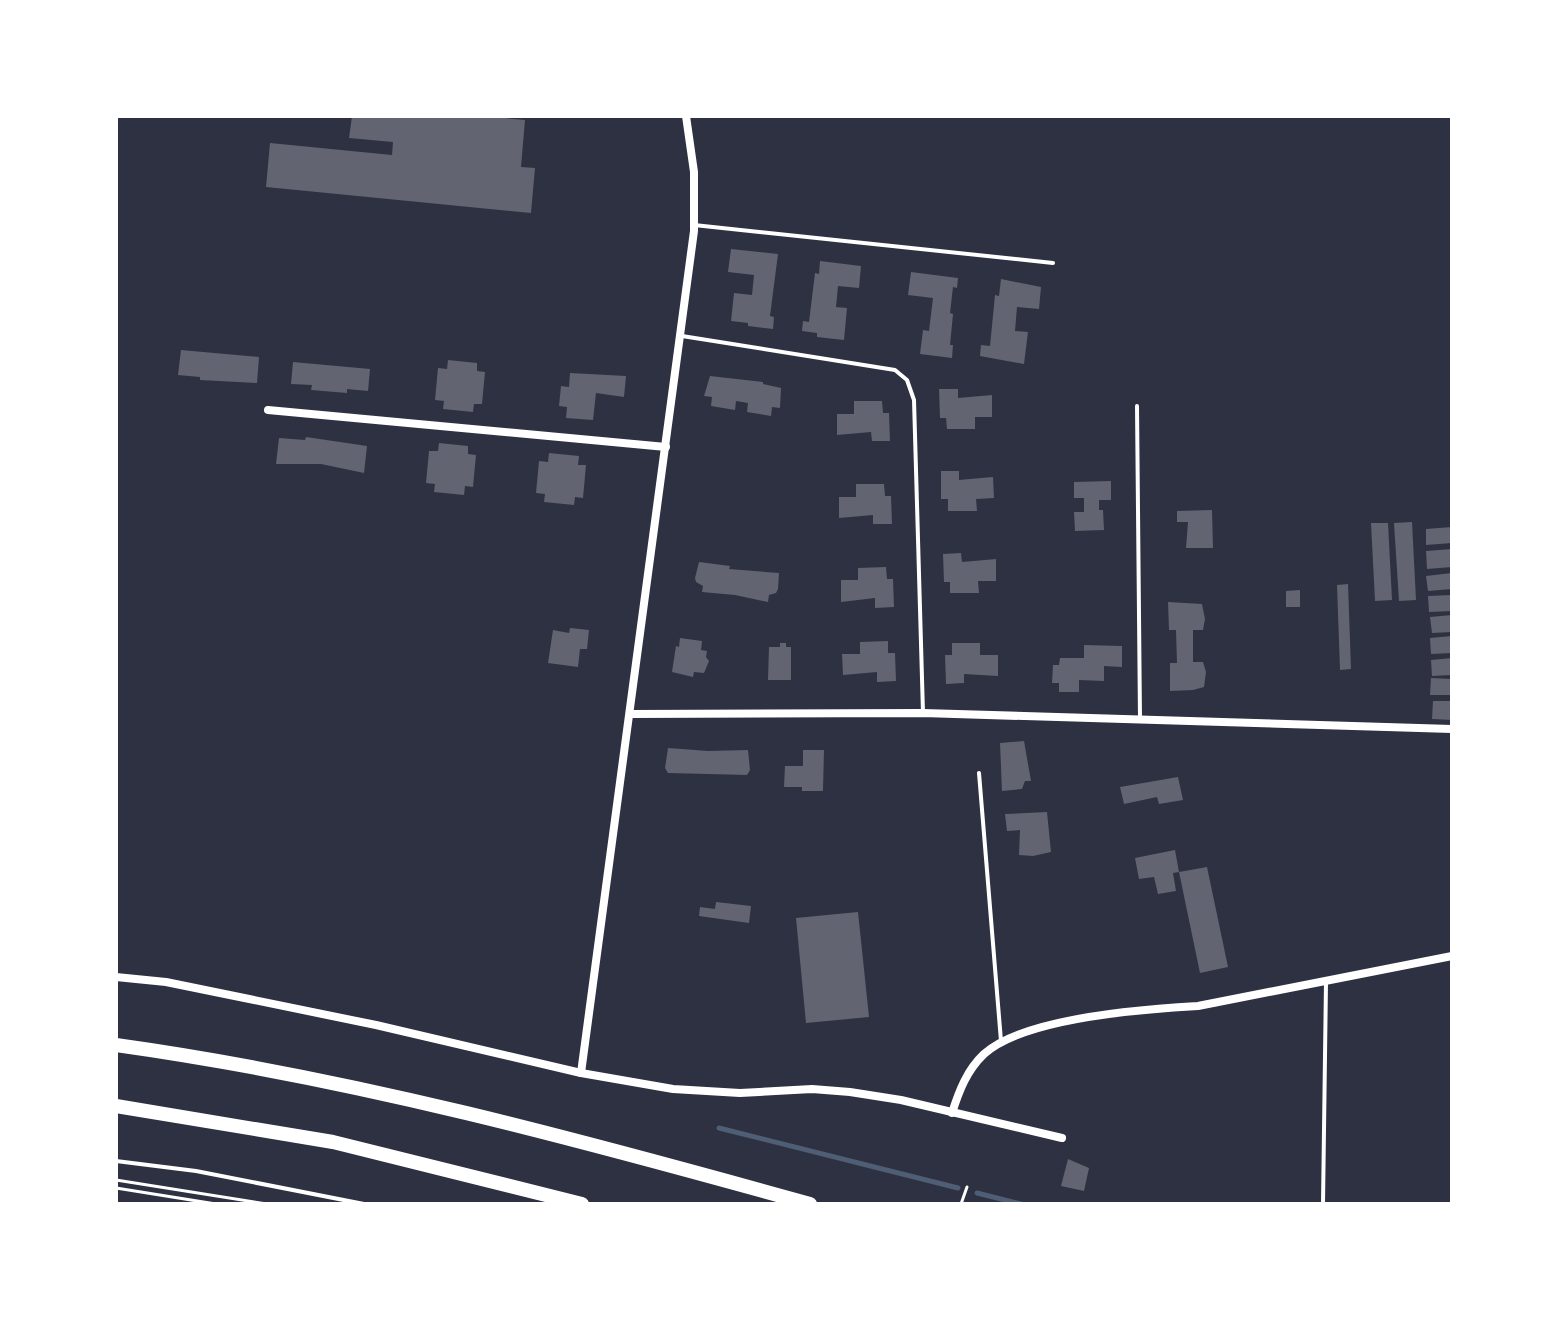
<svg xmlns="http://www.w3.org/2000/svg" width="1568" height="1320" font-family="'Work Sans',sans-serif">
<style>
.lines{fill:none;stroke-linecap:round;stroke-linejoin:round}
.stream{stroke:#4f5d75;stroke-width:5}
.building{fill:#626471}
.path{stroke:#fff;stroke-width:3}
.service{stroke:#fff;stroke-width:4}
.minor{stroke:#fff;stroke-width:8}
.motorway{stroke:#fff;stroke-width:14}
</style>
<rect width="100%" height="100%" fill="#2d3142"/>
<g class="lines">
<!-- stream -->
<g class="stream">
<path d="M719,1128L958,1188"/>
<path d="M977,1193L1021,1204"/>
</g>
</g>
<!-- building -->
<g class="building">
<path d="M352,116H482L525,120L521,167L535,168L531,213L266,187L270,143L392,155L393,142L349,138Z"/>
<path d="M731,249L778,254L770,316L774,317L773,329L748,326V323L731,321L734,293L752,295L754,275L728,272Z"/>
<path d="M820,261L861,266L859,288L838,286L836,307L847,308L844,340L817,337V333L802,331L803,321L809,322L815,273L819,274Z"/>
<path d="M911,272L958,278L957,288L953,287L950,313L953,314L950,345H953L952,358L920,354L923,330L929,331L933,298L908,295Z"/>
<path d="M1001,279L1041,287L1039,309L1017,307L1015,331L1028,332L1024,364L980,356L981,345L990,346L995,295L999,296Z"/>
<path d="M181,350L259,357L257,383L200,380V377L178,375Z"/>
<path d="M448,360L477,363V371L485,372L482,404H474L473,412L443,409L444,401L435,400L438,368L447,369Z"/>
<path d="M293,362L370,369L368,391L347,389V393L311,390L312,385L291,384Z"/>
<path d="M570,373L626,376L624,397L596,393L593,420L566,418L567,407L559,406L561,386L569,387Z"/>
<path d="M710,376L763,382V384L781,388L780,408L772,407L771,416L747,412L748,403L736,401L735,410L711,406L712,397L704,396Z"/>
<path d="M939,389H958V398L992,395V417H975V429H947L946,418H940Z"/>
<path d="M854,401H882L883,413H889L890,441H872L871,432L837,435V414H854Z"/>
<path d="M306,437L367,446L364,473L321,464H276L279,438L305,440Z"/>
<path d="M439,443L468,446V454L476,455L473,487L465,486L464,495L434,492L435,484L426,483L429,451H438Z"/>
<path d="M549,453L579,456L578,465H586L583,498L575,497L574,505L544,502L545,494L536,493L539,461L548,462Z"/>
<path d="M941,471H959V480L993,477L994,498L976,499L977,511H948V499H941Z"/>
<path d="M1111,481V500H1099V510H1103L1104,530L1075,531L1074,512H1084V498H1074V482Z"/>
<path d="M856,484H884L885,496H891L892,524H873V515L839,518V497H856Z"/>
<path d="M1212,510L1213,548H1186L1188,522H1177V511Z"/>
<path d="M1412,522L1416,600L1399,601L1394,523Z"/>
<path d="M1371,523H1388L1392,600L1375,601Z"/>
<path d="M1452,527V543L1426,545V529Z"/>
<path d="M1452,549V567L1427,569L1426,551Z"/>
<path d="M961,553L962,562L996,559V581H978L979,593H950V582H944L943,554Z"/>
<path d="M699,562L730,566L729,569L779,573L778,589L776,593L769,595L768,602L735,595L702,592L703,586L696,582L695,578Z"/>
<path d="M886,567L887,579H893L894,607L875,608V598L841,602V580H858V568Z"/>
<path d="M1452,573V589L1428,591L1426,576Z"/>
<path d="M1348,584L1351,669L1340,670L1337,585Z"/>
<path d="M1300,590V607H1286V591Z"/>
<path d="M1452,595V611L1429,612L1428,596Z"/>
<path d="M1168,602L1202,604L1205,619L1203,630H1193V662H1203L1206,672L1204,687L1193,690L1170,691V663H1177L1176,630H1169Z"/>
<path d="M1452,615V632L1432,633L1430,617Z"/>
<path d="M570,628L589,630L587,649H580L578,667L548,663L553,630L569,633Z"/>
<path d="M1452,636V653L1431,654L1430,638Z"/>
<path d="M680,638L702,641L701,650L707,651L706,657L709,661L704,673L694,672L693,677L672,672L676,646L679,647Z"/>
<path d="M888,641V653H895L896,681L877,682V672L843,675L842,654H860V642Z"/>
<path d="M780,643H786V647H791V680H768L769,647H780Z"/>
<path d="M952,643H980V655H998V676L964,674V683L946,684L945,655H952Z"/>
<path d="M1084,645L1122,646V667L1104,666V681L1079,680V692H1059V683H1052L1053,665H1059L1060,658H1084Z"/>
<path d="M1452,658V675L1432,676L1431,660Z"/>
<path d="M1431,678L1452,679V695H1430Z"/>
<path d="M1433,701H1452V720L1432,719Z"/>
<path d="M1024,741L1031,781H1025L1022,789L1002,791L1000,743Z"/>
<path d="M668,748L708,751L748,750L750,770L747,775L668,773L665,768Z"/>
<path d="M803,750H824L823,791H802V787H784L785,766H803Z"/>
<path d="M1178,777L1183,800L1159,804L1157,797L1124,804L1120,787Z"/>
<path d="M1047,812L1051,852L1033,856L1019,855L1020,830L1007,831L1005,814Z"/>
<path d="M1175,850L1179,872L1173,873L1176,891L1158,894L1154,877L1139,879L1135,858Z"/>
<path d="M1207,867L1228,967L1200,973L1179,872Z"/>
<path d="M716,902L751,906L749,923L699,916L700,907L715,909Z"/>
<path d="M858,912L869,1017L806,1023L796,918Z"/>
<path d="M1068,1159L1089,1168L1084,1191L1061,1186Z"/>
</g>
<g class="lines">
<!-- path -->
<g class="path">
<path d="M116,1180L267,1204"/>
<path d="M116,1188L216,1204"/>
<path d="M961,1204L967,1187"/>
</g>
<!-- service -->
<g class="service">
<path d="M694,225L1053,263"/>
<path d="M682,336L895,370L907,380L914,400L923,713"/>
<path d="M1137,406L1140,719"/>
<path d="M979,773L1001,1041"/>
<path d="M116,1161L196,1171L364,1204"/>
<path d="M1323,1204L1326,982"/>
</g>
<!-- minor -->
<g class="minor">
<path d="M268,410L666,447"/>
<path d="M630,714L923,713L1452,729"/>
<path d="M116,977L166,982L376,1025L581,1073L673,1089L740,1093L812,1089L850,1092L901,1100L1062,1138"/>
<path d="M581,1073L694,231V172L686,116"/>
<path d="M952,1113C959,1091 967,1070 984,1054C1024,1018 1144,1009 1198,1006L1452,956"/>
</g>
<!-- motorway -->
<g class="motorway">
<path d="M116,1045C353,1078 580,1140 810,1204"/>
<path d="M116,1106L333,1142L582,1204"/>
</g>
</g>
<!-- border -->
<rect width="1568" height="1320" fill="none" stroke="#ffffff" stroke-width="236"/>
</svg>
